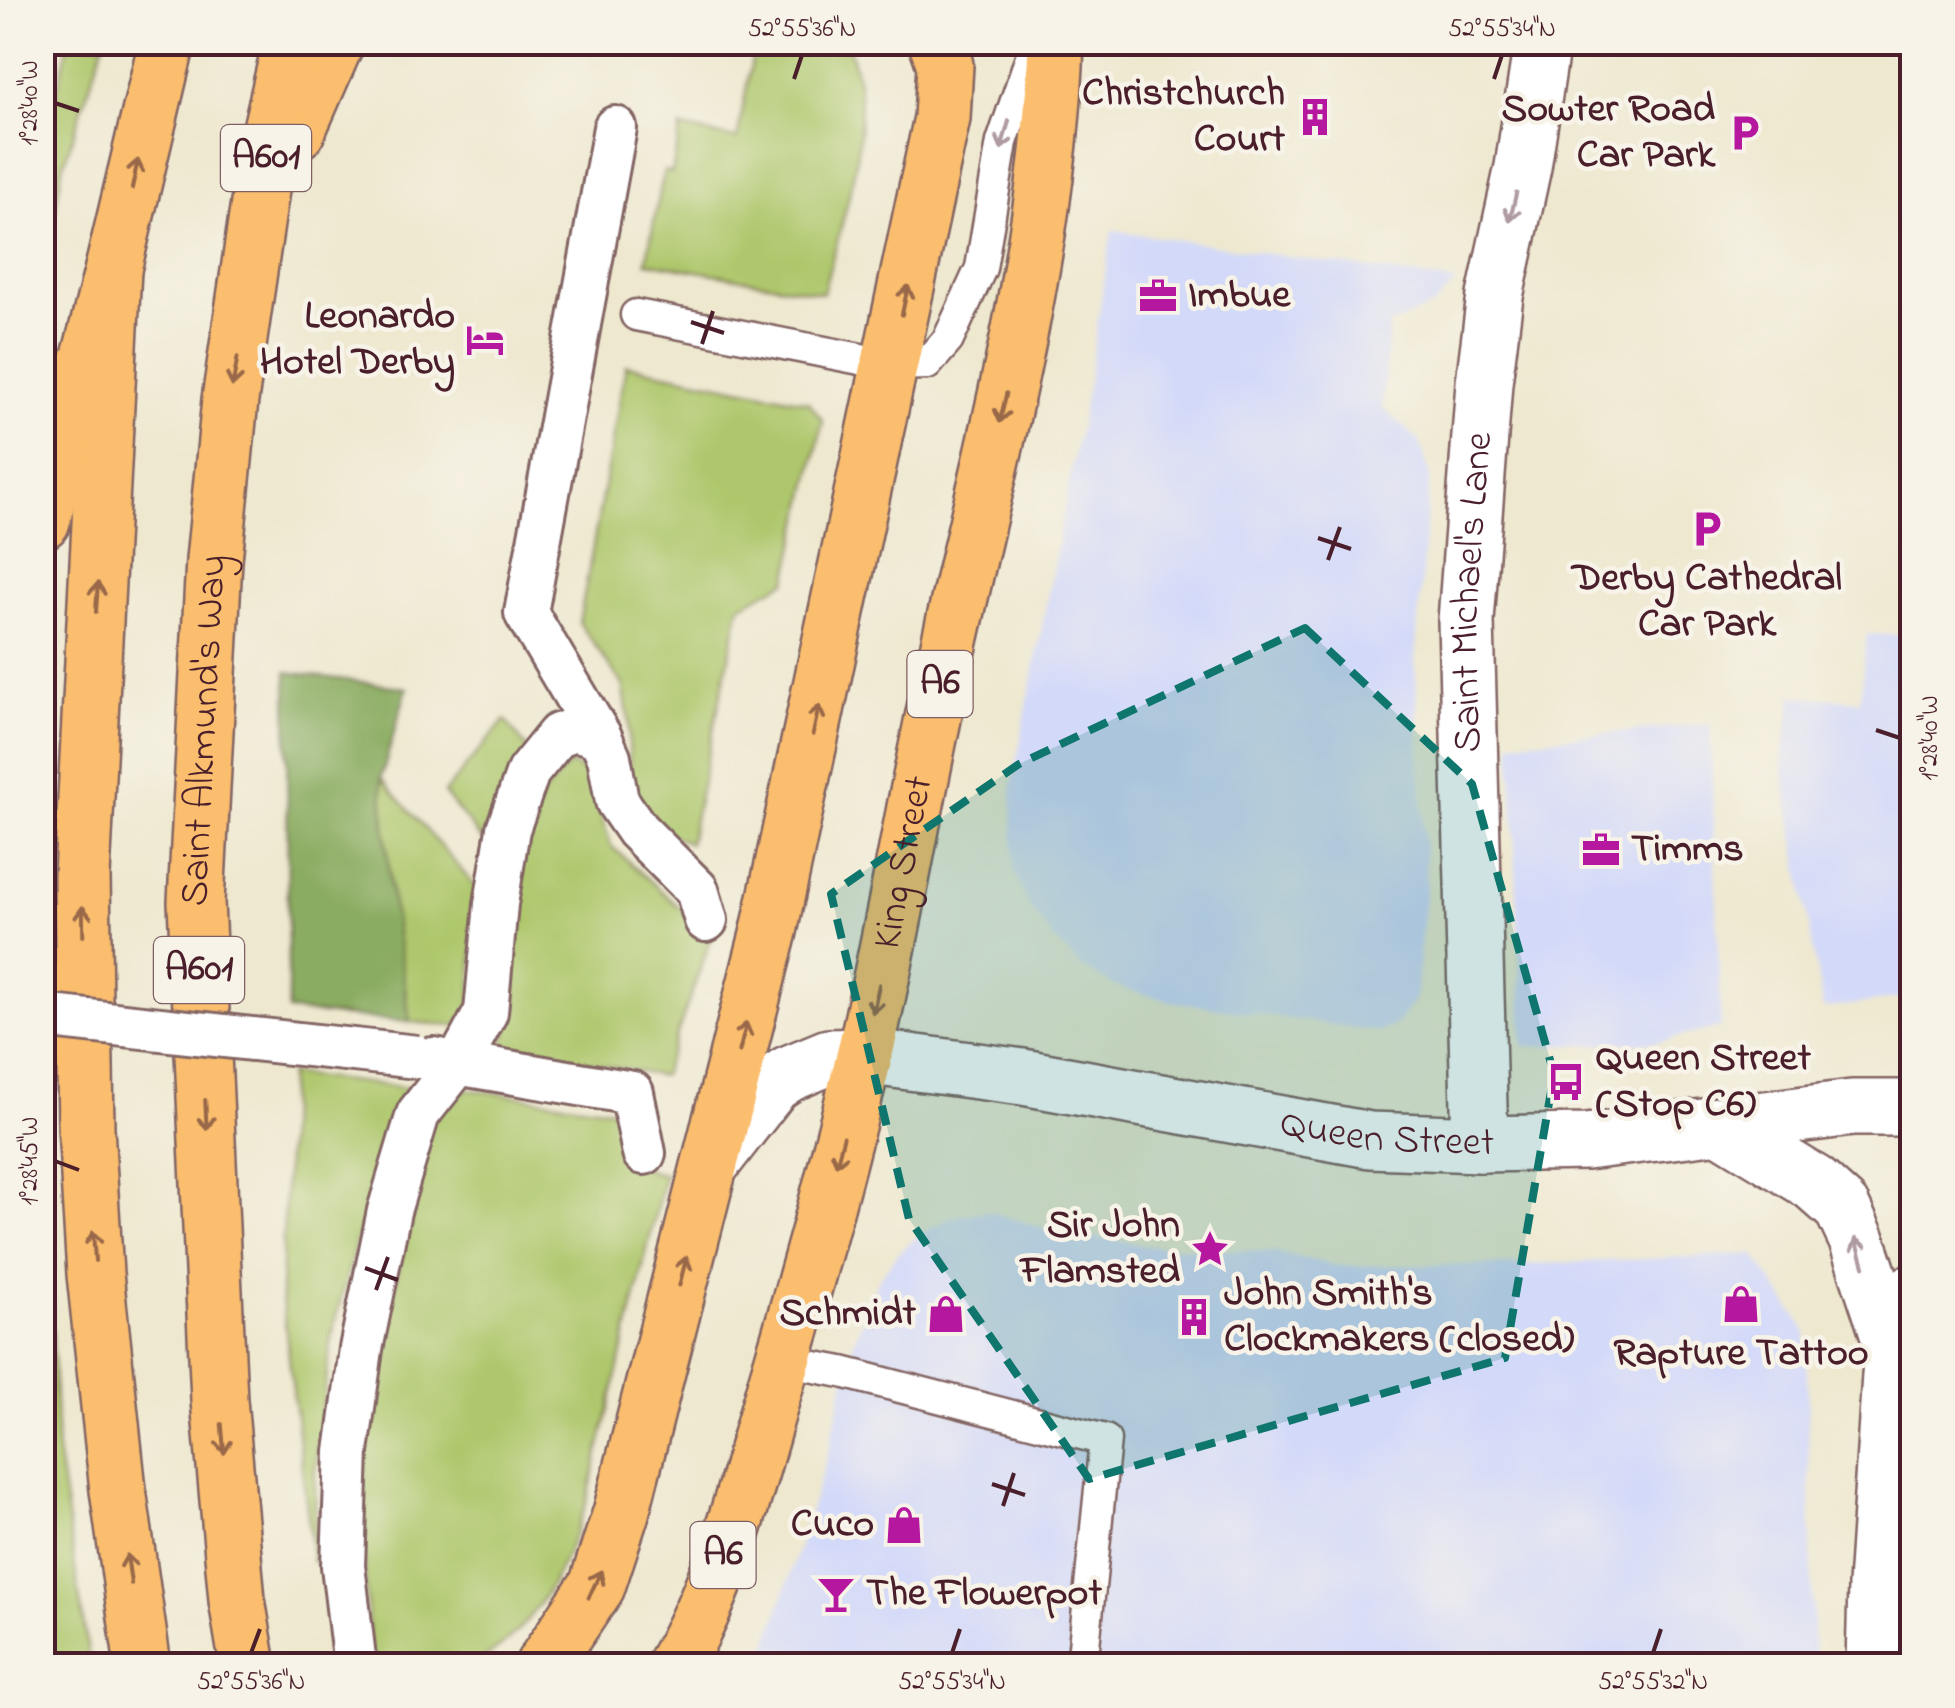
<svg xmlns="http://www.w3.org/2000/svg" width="1955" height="1708" font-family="'Indie Flower',sans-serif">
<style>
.built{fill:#d3d9f9}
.green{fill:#aec76c;stroke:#7c734c;stroke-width:2.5}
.forest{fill:#8aac60;stroke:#6a6646;stroke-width:2.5}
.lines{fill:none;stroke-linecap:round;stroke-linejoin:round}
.service-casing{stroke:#836564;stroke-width:35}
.pedestrian-casing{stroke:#836564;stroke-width:48}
.minor-casing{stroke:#836564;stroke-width:60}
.tertiary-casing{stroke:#836564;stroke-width:60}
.primary-casing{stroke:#836564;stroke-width:60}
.service{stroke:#fff;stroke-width:30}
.pedestrian{stroke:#fff;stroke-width:42}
.minor{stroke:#fff;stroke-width:55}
.tertiary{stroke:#fff;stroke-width:55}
.primary{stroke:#fabe6e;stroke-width:55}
.pedestrian-bridge-casing{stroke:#836564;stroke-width:48;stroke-linecap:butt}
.pedestrian-bridge{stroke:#fff;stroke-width:42}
.oneway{stroke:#ae9aa0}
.oneway2{stroke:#996749}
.marked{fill:#0f766e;fill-opacity:0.2;stroke:#0f766e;stroke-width:8;stroke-dasharray:20 12;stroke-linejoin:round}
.ticks{fill:none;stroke:#4a1f2b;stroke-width:4}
.labels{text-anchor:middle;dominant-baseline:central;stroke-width:9;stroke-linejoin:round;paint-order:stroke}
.shield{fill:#f7f3e8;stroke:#7e5f64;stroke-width:2.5}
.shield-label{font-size:38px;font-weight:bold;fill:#4a1f2b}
.poi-label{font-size:40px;font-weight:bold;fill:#4a1f2b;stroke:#f7f3e8;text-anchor:end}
.street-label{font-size:40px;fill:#4a1f2b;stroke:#f7f3e8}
.neatline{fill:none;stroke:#4a1f2b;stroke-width:4}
.ticks-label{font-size:25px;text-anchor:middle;fill:#4a1f2b}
</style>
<rect width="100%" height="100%" fill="#f7f3e8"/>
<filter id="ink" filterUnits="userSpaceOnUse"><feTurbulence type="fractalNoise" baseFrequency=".01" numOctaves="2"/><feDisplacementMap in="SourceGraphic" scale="20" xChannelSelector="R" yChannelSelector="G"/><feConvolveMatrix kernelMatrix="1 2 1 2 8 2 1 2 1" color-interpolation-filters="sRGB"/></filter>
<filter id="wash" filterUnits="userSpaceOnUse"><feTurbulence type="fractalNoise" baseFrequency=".0048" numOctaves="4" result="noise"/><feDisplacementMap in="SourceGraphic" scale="40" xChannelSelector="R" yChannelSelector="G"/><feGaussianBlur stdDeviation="2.25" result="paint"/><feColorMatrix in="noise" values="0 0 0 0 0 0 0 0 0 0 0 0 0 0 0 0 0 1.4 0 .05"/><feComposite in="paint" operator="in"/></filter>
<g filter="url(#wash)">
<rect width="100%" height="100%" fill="#eee8cf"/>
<!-- built -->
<g class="built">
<path d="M1112,230L1456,282L1432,307L1389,325L1382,408L1419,440L1430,474L1415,659L1426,884L1415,998L1399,1022L1380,1032L1170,1001L1115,986L1080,966L1053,938L1028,905L1014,870L1012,786L1089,376Z"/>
<path d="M1867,634L1912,636V996L1823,1009L1782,763L1793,696L1860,701Z"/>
<path d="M1710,724L1721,1027L1658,1042L1523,1047L1511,742Z"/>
<path d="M987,1211L1046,1229L1147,1246L1273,1252L1338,1266L1512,1265L1754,1254L1806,1331L1814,1665L761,1666L828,1454L852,1346L877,1282L896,1255L919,1235L952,1217Z"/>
</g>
<!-- green -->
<g class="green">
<path d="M69,43H104L62,169L43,280V142Z"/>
<path d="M755,43H846C881,115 842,220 823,293L646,262L664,171L672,173L681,128L737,139Z"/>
<path d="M626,365L809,402L823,421L787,581L740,606L689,843L660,831L641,806L629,777V721L623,685L579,623Z"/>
<path d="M505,720L529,751L506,784L482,840L444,793Z"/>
<path d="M569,764L587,772L611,846L712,936L662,1076L502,1047L515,1003L514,929L522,841L538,800Z"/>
<path d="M381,778L476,887L471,1006L457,1026L410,1022L390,884Z"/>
<path d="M289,1074L410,1088L369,1194L332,1333L315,1472L316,1562L313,1561L281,1290Z"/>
<path d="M42,1086L57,1450L90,1665H43Z"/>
<path d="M467,1089L611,1109L649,1171L665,1174L587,1501C568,1557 542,1617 493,1652C487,1656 480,1663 473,1665C459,1670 391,1665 371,1666L362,1532L365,1427L430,1119Z"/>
</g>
<!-- forest -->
<path class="forest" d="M287,672L407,688L381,778L390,884L410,1022L288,1011Z"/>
</g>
<g filter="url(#ink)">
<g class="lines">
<!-- service casing -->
<g class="service-casing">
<g id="service">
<path d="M636,315L891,365L927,364L948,340L981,268L1002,142L1036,42"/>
<path d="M783,1361L842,1372L1105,1440L1082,1666"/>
</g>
</g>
<!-- pedestrian casing -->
<g class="pedestrian-casing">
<g id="pedestrian">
<path d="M600,737L526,613L615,128"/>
<path d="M433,1059L632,1093L644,1153"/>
<path d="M355,1666L343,1566L347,1452L361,1349L389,1211L418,1114L459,1062L486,1012L496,904L508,829L528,772L558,735L575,729L600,737L609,757L617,801L637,830L697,890L706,920"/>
</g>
</g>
<!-- minor casing -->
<g class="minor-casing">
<g id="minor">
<path id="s1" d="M1480,1144L1466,621L1484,383L1495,296L1523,167L1542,42"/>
</g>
</g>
<!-- tertiary casing -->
<g class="tertiary-casing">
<g id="tertiary">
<path d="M1719,1125L1814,1183L1842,1208L1857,1240L1892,1345"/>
<path id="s2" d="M710,1165L773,1084L788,1074L829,1057L864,1056L1023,1077L1370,1140L1480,1144L1586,1142L1852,1108H1912"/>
<path d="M1874,1666L1876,1585L1892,1345L1912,1292"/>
</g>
</g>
<!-- primary casing -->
<g class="primary-casing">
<g id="primary">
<path d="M297,131L336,42"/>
<path d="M113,269L82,876L86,1128L95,1274L118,1490L143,1666"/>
<path d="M42,521L69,411L90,357L113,269L167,42"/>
<path id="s3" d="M248,1666L237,1600L219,1400L196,902L214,560L230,400L268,142L291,42"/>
<path d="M543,1666L597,1586L621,1513L769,931L942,118L945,65L937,42"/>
<path id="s4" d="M674,1666C724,1582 747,1483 774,1390C807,1280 837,1169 864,1057C892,937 912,815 938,695C984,479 1049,264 1056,42"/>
</g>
</g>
<!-- service -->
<use href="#service" class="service"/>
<!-- pedestrian -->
<use href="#pedestrian" class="pedestrian"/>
<!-- minor -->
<use href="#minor" class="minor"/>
<!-- tertiary -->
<use href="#tertiary" class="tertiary"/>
<!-- primary -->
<use href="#primary" class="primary"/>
<!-- pedestrian-bridge casing -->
<g class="pedestrian-bridge-casing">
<path id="pedestrian-bridge" d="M42,1016L417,1057"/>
</g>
<!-- pedestrian-bridge -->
<use href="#pedestrian-bridge" class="pedestrian-bridge"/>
</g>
<!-- one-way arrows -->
<defs><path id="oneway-shaft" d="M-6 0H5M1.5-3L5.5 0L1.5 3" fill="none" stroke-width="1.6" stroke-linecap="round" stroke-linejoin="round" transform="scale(2.5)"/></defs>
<g class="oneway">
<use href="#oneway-shaft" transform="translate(1005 135) rotate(106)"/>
<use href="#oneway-shaft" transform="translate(1513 207) rotate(103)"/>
<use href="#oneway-shaft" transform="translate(1860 1252) rotate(-106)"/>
</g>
<g class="oneway2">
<use href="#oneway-shaft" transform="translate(135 174) rotate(-78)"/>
<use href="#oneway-shaft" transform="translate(905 300) rotate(-78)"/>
<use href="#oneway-shaft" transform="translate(235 372) rotate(100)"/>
<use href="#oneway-shaft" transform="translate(1003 408) rotate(103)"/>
<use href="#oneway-shaft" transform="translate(97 597) rotate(-86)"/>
<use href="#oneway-shaft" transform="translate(816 720) rotate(-78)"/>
<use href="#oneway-shaft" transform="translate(83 921) rotate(-91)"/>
<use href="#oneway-shaft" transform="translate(876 999) rotate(102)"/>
<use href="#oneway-shaft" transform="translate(743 1037) rotate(-76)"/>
<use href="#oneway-shaft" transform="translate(206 1115) rotate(87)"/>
<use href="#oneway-shaft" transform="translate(840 1151) rotate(104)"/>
<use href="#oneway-shaft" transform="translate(94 1246) rotate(-94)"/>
<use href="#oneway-shaft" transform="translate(683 1271) rotate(-76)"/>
<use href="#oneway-shaft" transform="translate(223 1439) rotate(85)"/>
<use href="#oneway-shaft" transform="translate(129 1569) rotate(-98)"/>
<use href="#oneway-shaft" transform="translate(595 1584) rotate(-65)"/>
</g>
</g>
<!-- marked area -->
<path class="marked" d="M1305,628L1472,784L1554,1074L1505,1358L1089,1479L909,1219L831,894L1019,764Z"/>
<!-- ticks -->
<path class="ticks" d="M794,79L802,55M1494,79L1502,55M55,103L79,111M691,322L724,333M702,344L713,311M1318,538L1351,549M1328,560L1340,527M1876,730L1900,738M55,1161L79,1170M365,1268L398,1280M376,1290L388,1257M992,1484L1025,1495M1003,1506L1014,1473M251,1653L260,1629M952,1653L960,1629M1653,1653L1661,1629"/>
<!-- icons -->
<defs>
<g id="building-bare" transform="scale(3)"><path d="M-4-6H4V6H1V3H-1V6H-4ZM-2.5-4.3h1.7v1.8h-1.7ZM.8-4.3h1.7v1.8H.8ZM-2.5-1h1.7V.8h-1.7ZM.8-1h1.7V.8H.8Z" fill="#b5179e" stroke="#f7f3e8" stroke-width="2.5" paint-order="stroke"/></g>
<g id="parking-bare" transform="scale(3)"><path d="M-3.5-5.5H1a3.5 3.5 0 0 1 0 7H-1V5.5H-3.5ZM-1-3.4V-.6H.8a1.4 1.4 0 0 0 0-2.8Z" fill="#b5179e" stroke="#f7f3e8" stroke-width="2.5" paint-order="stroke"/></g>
<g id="office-bare" transform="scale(3)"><path d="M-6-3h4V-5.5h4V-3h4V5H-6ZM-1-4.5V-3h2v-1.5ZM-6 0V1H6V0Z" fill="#b5179e" stroke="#f7f3e8" stroke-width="2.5" paint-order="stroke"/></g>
<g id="hotel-bare" transform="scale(3)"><path d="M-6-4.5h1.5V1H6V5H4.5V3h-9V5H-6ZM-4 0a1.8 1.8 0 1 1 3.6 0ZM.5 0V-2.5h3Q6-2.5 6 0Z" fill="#b5179e" stroke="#f7f3e8" stroke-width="2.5" paint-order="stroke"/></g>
<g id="bus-bare" transform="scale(3)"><path d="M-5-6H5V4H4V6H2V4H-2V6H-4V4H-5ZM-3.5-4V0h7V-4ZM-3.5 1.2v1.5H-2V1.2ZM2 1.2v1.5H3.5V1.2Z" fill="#b5179e" stroke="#f7f3e8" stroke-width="2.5" paint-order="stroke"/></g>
<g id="sight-bare" transform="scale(3)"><path d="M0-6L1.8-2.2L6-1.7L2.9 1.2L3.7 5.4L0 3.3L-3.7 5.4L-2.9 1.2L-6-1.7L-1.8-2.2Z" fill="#b5179e" stroke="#f7f3e8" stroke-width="2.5" paint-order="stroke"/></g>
<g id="shop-bare" transform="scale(3)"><path d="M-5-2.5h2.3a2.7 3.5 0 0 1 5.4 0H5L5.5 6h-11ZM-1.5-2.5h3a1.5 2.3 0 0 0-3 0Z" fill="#b5179e" stroke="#f7f3e8" stroke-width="2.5" paint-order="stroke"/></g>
<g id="bar-bare" transform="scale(3)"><path d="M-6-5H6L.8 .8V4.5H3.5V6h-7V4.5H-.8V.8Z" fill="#b5179e" stroke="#f7f3e8" stroke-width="2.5" paint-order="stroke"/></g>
</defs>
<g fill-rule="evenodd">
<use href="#building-bare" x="1315" y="117"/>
<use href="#parking-bare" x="1745" y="133"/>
<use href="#office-bare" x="1158" y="296"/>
<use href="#hotel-bare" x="485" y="340"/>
<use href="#parking-bare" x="1707" y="529"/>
<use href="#office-bare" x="1601" y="850"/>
<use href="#bus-bare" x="1566" y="1082"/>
<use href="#sight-bare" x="1210" y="1249"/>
<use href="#shop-bare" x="1741" y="1304"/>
<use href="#shop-bare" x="946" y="1314"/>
<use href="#building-bare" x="1194" y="1317"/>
<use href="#shop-bare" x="904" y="1525"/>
<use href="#bar-bare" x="836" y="1594"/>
</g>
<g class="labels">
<!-- shield labels -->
<g class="shield">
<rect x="221" y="125" width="90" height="66" rx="8"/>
<rect x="907.5" y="651" width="65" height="66" rx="8"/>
<rect x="154" y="937" width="90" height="66" rx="8"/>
<rect x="690.5" y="1522" width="65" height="66" rx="8"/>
</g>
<g class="shield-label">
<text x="266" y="158">A601</text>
<text x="940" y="684">A6</text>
<text x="199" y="970">A601</text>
<text x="723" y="1555">A6</text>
</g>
<!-- poi labels -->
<g class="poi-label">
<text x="1285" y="94">Christchurch<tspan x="1285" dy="46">Court</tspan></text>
<text x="1715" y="110">Sowter Road<tspan x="1715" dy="46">Car Park</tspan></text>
<text x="1188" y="296" text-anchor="start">Imbue</text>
<text x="455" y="317">Leonardo<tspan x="455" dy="46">Hotel Derby</tspan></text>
<text x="1707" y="579" text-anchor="middle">Derby Cathedral<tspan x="1707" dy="46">Car Park</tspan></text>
<text x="1631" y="850" text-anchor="start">Timms</text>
<text x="1596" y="1059" text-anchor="start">Queen Street<tspan x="1596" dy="46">(Stop C6)</tspan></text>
<text x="1180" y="1226">Sir John<tspan x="1180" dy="46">Flamsted</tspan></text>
<text x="1224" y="1294" text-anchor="start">John Smith's<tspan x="1224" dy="46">Clockmakers (closed)</tspan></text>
<text x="916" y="1314">Schmidt</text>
<text x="1741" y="1354" text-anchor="middle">Rapture Tattoo</text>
<text x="874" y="1525">Cuco</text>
<text x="866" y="1594" text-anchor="start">The Flowerpot</text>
</g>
<!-- street labels -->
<g class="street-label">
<text stroke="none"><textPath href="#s1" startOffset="552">Saint Michael's Lane</textPath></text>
<text stroke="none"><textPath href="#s3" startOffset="938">Saint Alkmund's Way</textPath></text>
<text stroke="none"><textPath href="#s4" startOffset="838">King Street</textPath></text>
<text stroke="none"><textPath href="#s2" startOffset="730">Queen Street</textPath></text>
</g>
</g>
<!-- margin -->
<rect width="1955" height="1708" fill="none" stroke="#f7f3e8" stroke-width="110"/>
<rect x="55" y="55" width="1845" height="1598" class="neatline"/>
<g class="ticks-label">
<text x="802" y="36">52°55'36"N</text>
<text x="1502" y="36">52°55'34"N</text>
<text transform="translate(28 103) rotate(-90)" y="9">1°28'40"W</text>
<text transform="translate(1928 738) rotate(-90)" y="9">1°28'40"W</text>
<text transform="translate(28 1161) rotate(-90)" y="9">1°28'45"W</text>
<text x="251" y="1689">52°55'36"N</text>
<text x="952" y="1689">52°55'34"N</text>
<text x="1653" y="1689">52°55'32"N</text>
</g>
</svg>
